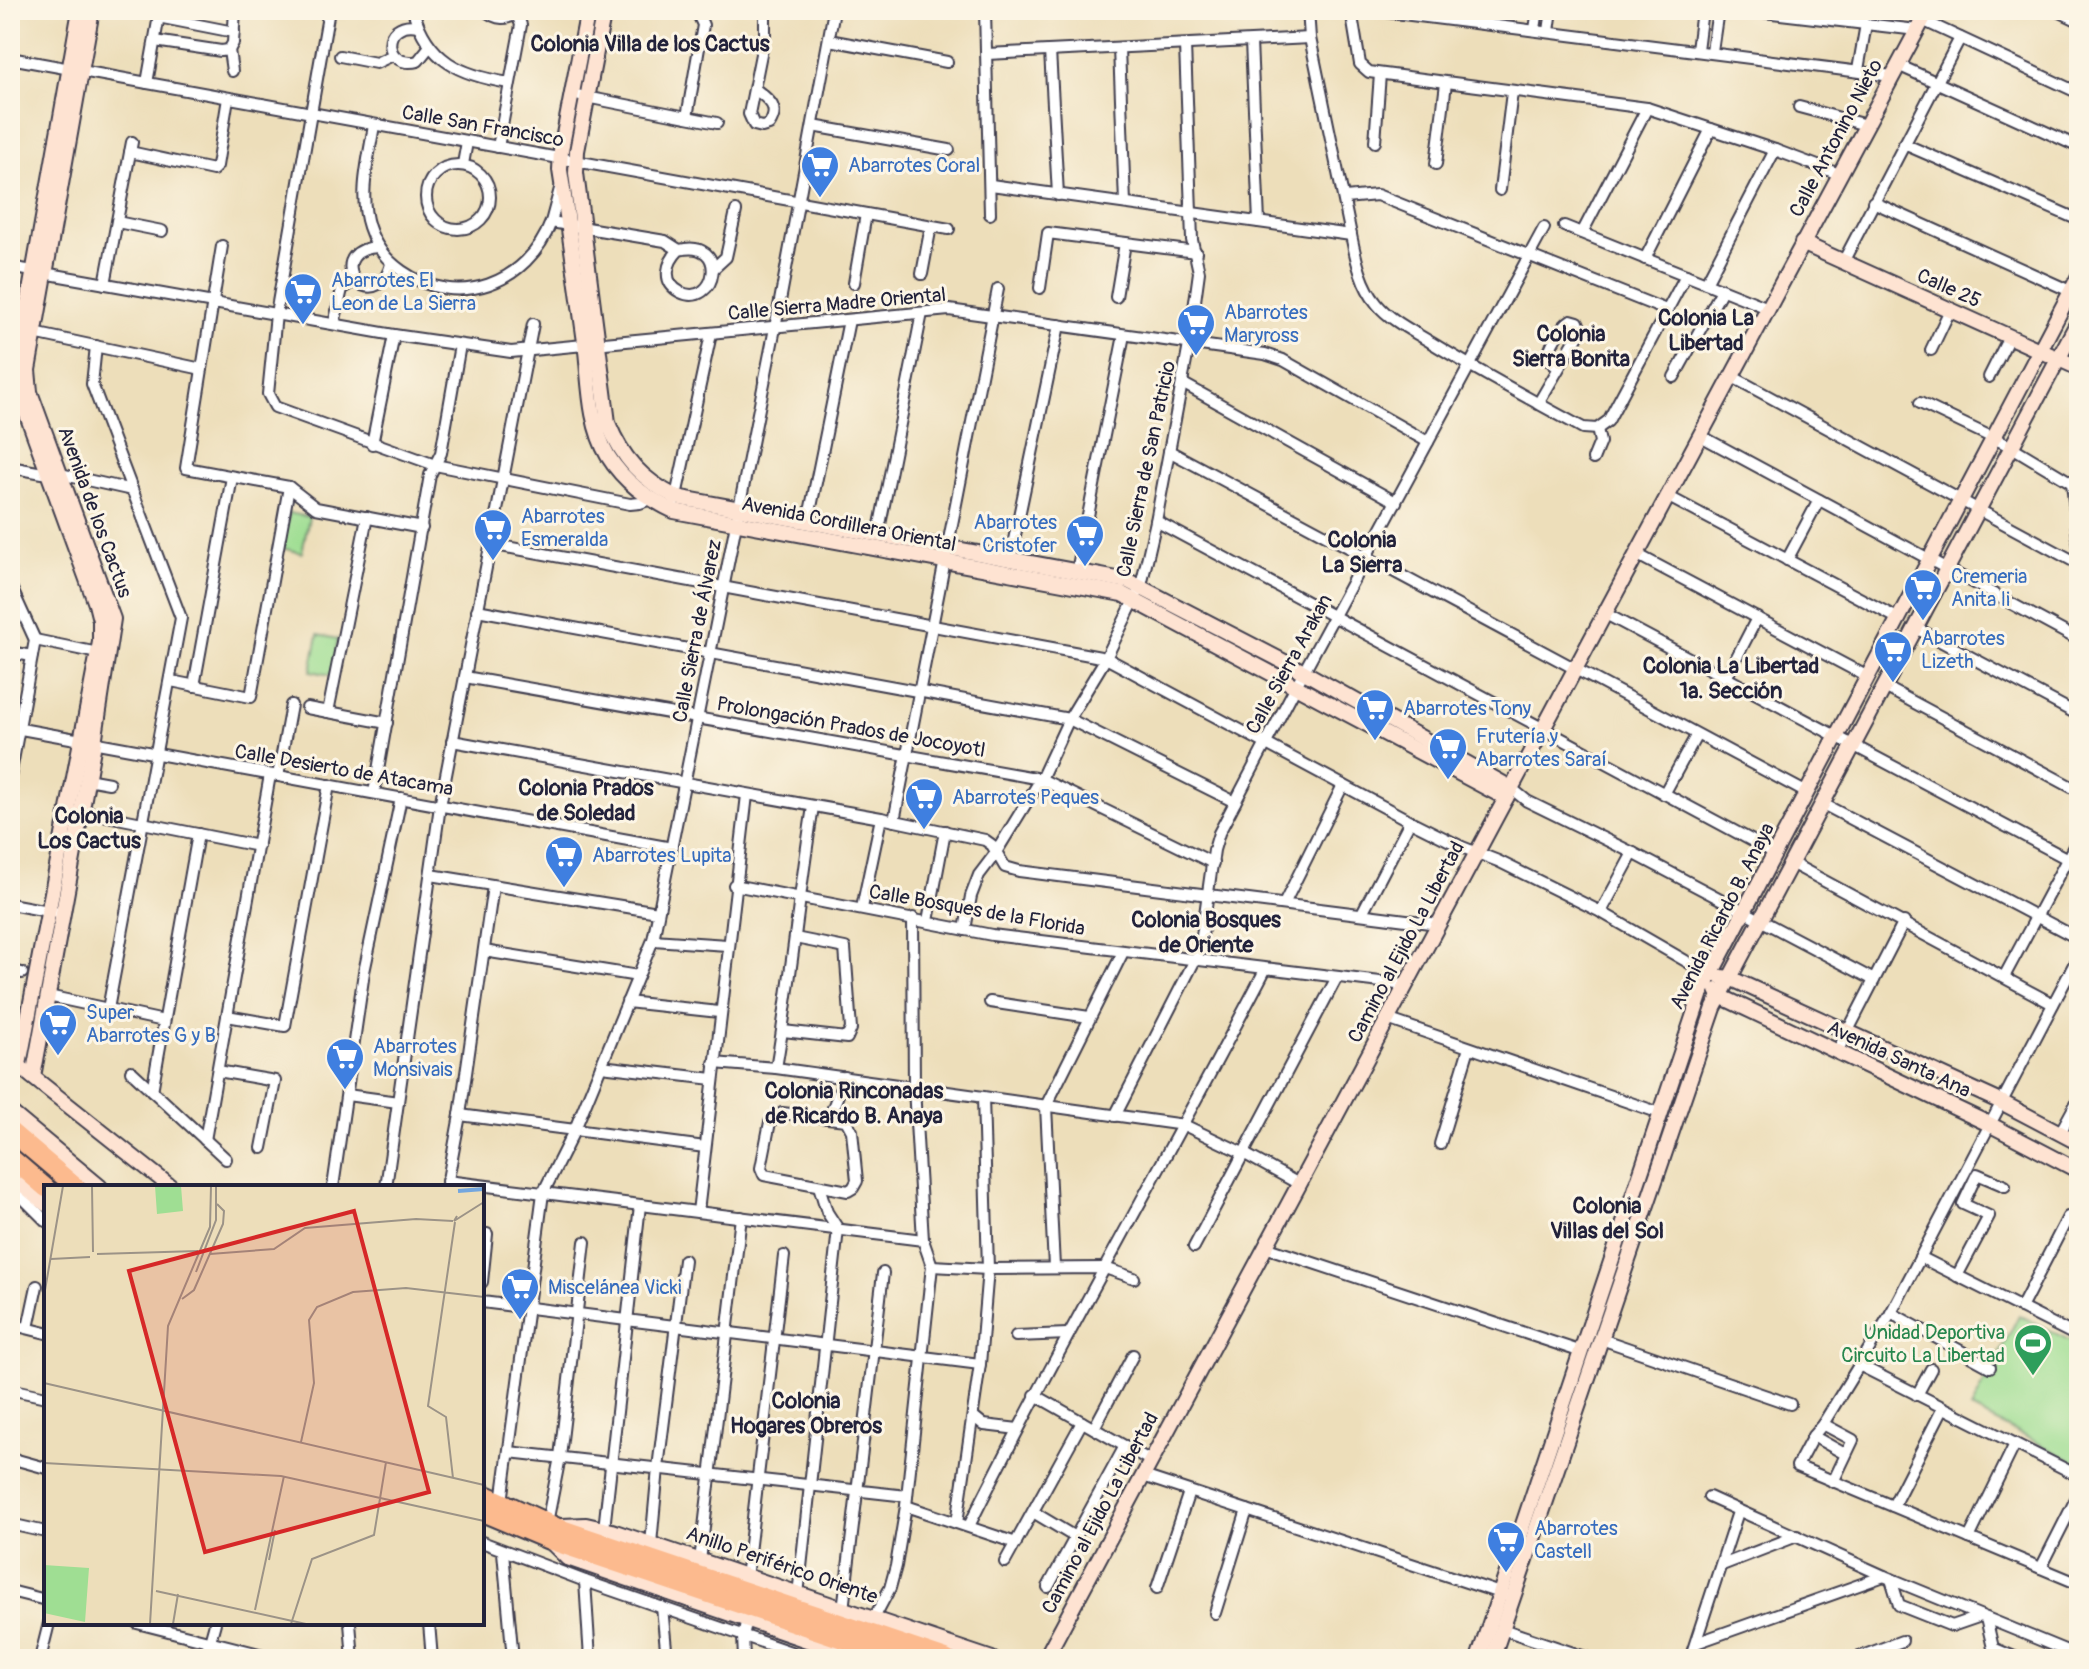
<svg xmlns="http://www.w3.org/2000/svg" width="2089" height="1669" font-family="Pangolin,sans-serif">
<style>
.pitch{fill:#9fde93;stroke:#608067;stroke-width:2}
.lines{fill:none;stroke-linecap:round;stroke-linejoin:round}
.street-casing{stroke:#403e4e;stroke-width:14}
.secondary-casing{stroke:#403e4e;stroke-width:18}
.highway-casing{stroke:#403e4e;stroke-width:22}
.street{stroke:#fff;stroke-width:10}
.secondary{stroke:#fee3d2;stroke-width:14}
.highway{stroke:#fcba8e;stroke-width:18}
.labels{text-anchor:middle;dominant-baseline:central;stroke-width:6;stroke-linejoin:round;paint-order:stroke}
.street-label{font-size:20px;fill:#22223b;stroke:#fcf5e5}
.shop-label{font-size:20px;fill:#366cbe;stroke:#fcf5e5;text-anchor:start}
.leisure-label{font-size:20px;fill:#27864d;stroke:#fcf5e5;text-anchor:end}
.neighbourhood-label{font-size:22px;font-weight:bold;fill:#22223b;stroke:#fcf5e5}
.inset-river{fill:none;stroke:#73a6df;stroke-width:4}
.inset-road{fill:none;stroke:#9c9387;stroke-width:2}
.view{fill:#d62828;fill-opacity:0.15;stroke:#d62828;stroke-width:4}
.inset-edge{fill:none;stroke:#22223b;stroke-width:4}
</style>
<rect width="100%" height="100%" fill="#fcf5e5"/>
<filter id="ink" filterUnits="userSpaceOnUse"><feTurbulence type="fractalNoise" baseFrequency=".0125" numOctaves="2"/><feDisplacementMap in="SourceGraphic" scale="16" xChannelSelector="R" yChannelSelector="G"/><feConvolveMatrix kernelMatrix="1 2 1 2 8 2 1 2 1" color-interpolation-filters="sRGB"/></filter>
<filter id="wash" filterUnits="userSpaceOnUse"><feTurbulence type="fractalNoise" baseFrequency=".006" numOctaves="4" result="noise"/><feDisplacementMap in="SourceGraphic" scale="32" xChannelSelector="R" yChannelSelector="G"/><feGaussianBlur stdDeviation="1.8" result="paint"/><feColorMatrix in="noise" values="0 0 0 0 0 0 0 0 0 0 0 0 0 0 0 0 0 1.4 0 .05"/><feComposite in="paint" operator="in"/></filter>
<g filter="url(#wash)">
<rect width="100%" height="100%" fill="#eddeba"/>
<!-- pitch -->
<g class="pitch">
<path d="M289,513L309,517L302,553L282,548Z"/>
<path d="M318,635L338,639L331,675L311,671Z"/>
<path d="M2019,1315L2079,1345V1464L1971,1409Z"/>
</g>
</g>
<g filter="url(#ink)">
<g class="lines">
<!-- street casing -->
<g class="street-casing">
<g id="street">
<path d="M329,10L276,314L268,394L275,407L435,465L630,504L640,503L654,498"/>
<path d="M413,10C428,62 461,75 509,83"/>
<path d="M485,10C496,20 508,21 519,11"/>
<path d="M985,10L990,214"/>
<path d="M1308,10L1310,38L1351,235C1356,259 1361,285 1377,304C1391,321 1413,331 1432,343C1481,373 1532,400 1583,428L1597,429"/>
<path d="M1351,10L1360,64L1369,72L1647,108L1775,150L1839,174"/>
<path d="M1371,10L1892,76"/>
<path d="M1746,10L1917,30"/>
<path d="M2056,10L2079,21"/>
<path d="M158,17L234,32"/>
<path d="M1922,20L2079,93"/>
<path d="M418,26C380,19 382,70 418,61L430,46"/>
<path d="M1535,29L1538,10"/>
<path d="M1549,31L1552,10"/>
<path d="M829,40L947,62"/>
<path d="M155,41L221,51L229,50"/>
<path d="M1251,42L1259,222"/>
<path d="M1119,48L1125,203"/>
<path d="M229,50L233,43L235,10"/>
<path d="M229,50L232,71"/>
<path d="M1697,50L1702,10"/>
<path d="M1050,51L1058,195"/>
<path d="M1712,51L1718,10"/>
<path d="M987,54L1310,38"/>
<path d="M340,56L376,63L393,55"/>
<path d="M10,58L949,229"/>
<path d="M1898,65L2079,147"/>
<path d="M1858,70L1866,24"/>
<path d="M147,83L160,10"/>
<path d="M755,89C768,99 781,107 769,125L762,127L754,125L749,114L765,34V10"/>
<path d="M571,94L717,123"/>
<path d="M1799,107L1866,125"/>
<path d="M687,117L703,25L696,10"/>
<path d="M374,125C369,158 358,194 369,227C375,246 386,260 402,271C457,310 528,284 551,222L665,241L679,250C730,237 717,310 680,292C661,282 667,262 679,250"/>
<path d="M813,126L949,150"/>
<path d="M1375,142L1380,74"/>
<path d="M1904,144L2079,220"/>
<path d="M498,147L521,25L517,14"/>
<path d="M130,152L213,170L217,166L228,98"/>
<path d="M463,164L467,142"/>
<path d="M1436,164L1446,83"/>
<circle cx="458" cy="197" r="32"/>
<path d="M991,185L1351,235"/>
<path d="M1500,190L1512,92"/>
<path d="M1345,198L1377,195L1666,310"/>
<path d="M1873,202L2079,295"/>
<path d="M117,222L162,231"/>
<path d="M551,222L561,185"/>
<path d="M1564,226L1768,308"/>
<path d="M1582,233L1647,108"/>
<path d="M222,246L186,468L289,487L316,508L422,528"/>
<path d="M378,247C357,248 343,260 355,281C373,294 386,283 391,264"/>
<path d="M1645,259L1711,129"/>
<path d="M1843,262L1960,38"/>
<path d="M10,267L394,335L511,352L949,310L1265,354L1283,360L1428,442"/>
<path d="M714,268L726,257L736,211"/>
<path d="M922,274L931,226"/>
<path d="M854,283L866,214"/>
<path d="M1706,283L1775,150"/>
<path d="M105,284L132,142"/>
<path d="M1040,288L1048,233L1196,252"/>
<path d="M1116,297L1125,243"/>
<path d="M334,324L342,289L355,281"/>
<path d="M34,333L202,369"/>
<path d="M96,346L92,384L181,618L108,1009"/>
<path d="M1931,350L1950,310"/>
<path d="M1731,376L2079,564"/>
<path d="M1674,377L1722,290"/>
<path d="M1989,377L2009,337"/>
<path d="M1182,383L1396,502"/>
<path d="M1920,403L2012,447L2072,483L2079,548"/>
<path d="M1538,404L1581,330L1578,322L1571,320C1563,325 1548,346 1549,357C1549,362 1554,364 1558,368"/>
<path d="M1597,429L1608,421L1686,275"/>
<path d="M1699,435L2079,640"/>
<path d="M372,444L394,335"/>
<path d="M1169,451L1807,793"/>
<path d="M1593,459L1600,442L1597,429"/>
<path d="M10,467L48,474"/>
<path d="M60,474L132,490"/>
<path d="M1667,496L1899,619"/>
<path d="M675,501L711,334"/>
<path d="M1156,521L1775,853"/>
<path d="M808,522L849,320"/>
<path d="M878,535L922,313"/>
<path d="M490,544L1106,658L1410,821L1462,847L1498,861L1601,912L1710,975"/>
<path d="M1636,554L1868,677"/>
<path d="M1010,559L1059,325"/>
<path d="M1787,560L1819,500"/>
<path d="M1077,571L1124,335"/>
<path d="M10,585L35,640"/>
<path d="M477,610L1069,719L1235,802"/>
<path d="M1604,613L2079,865"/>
<path d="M1916,628L2079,715"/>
<path d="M10,652L32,656"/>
<path d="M465,677L1041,779L1213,863"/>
<path d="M1726,678L1757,618"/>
<path d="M171,681L251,697L289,487"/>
<path d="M194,686L232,477"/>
<path d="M1885,687L2079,791"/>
<path d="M307,708L387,723"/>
<path d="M328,712L367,517"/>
<path d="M10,727L672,848"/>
<path d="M452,741L881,818L985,840L992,845L1005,867L1019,871L1438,924"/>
<path d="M278,776L291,705"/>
<path d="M10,777L35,640L98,653"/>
<path d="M87,779L109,783"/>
<path d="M1511,788L1527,801L1633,853L1874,980"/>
<path d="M374,793L430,475L441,453L460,345"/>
<path d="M1664,794L1696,736"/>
<path d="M1823,804L2079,939"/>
<path d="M82,811L258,846"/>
<path d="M894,821L998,289"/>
<path d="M1791,863L2053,1004"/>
<path d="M431,875L658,912"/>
<path d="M734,885L992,935L1405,985"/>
<path d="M10,904L64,914"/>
<path d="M1284,904L1343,785"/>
<path d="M862,908L881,818"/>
<path d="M1601,912L1633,853"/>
<path d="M1362,913L1410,821"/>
<path d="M928,921L945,831"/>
<path d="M965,930L971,896L979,875L995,854L1041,779L1069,719L1106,658L1141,586L1156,521L1189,345L1199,272L1192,240L1185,45"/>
<path d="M653,940L727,945"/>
<path d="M484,951L638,976"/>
<path d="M2079,955L1891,1313L1823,1424L1813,1436L1797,1466L2079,1584"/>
<path d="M10,970L22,973"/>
<path d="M2004,977L2079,837"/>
<path d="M48,996L164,1021"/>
<path d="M627,1002L719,1012"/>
<path d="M990,1002L1089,1017"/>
<path d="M227,1016L285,1026L329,785"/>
<path d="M1387,1019L1660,1113"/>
<path d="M783,1031L847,1038L851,1029L845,948L795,938"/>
<path d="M1837,1052L1904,922"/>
<path d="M714,1063L776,1068L1184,1125L1243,1153L1299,1184"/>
<path d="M601,1066L713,1079"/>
<path d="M776,1068C791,981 799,893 813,807"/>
<path d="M131,1071L226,1159"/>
<path d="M218,1071L275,1081L262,1148"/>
<path d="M152,1091L198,834"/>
<path d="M347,1095L398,1102"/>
<path d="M782,1113L846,1120L852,1131L857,1181L853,1188L848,1191L764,1175L761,1168L770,1122Z"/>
<path d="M460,1115L705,1147"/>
<path d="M1115,1116L1200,950L1214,850L1219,833L1296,686L1544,228"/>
<path d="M829,1118L845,1077"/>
<path d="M2060,1133L2079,1098"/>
<path d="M205,1140L270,775"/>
<path d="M1440,1144L1469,1048"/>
<path d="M447,1181L923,1240"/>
<path d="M10,1185L46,1221"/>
<path d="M447,1185L460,1115L493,886"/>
<path d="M333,1187L364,972L401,798"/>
<path d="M386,1187L440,806L533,324"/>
<path d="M698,1212L747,795"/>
<path d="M1194,1247L1336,979"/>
<path d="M1265,1247L1582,1352"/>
<path d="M1920,1257L2079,1337"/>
<path d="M932,1266L988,1269L1105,1268L1134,1278"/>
<path d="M1054,1267L1046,1106L1123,952"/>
<path d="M1957,1276L1989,1216L1963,1204L1977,1174L2005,1186"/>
<path d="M482,1282L487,1234"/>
<path d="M482,1302L980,1364"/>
<path d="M2021,1308L2068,1217"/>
<path d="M1891,1313L1990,1367"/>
<path d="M10,1324L46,1333"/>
<path d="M28,1328L37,1286"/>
<path d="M1016,1336L1068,1334"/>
<path d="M1601,1339L1790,1404"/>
<path d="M1859,1365L2079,1476"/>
<path d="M10,1389L46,1397"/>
<path d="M1035,1395L1151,1461"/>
<path d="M1917,1395L1931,1369"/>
<path d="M973,1416L984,1425L1018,1429"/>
<path d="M1823,1424L1853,1440L1833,1482"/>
<path d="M1094,1428L1133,1355"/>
<path d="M1813,1436L1845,1454"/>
<path d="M509,1452L907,1496"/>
<path d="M10,1458L46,1468"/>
<path d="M1143,1476L1506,1595"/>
<path d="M1709,1497L1884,1576L2079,1656"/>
<path d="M502,1502L543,1193L575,1129L653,940L775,328L834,10"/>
<path d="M906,1506L1016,1543"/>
<path d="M1893,1506L1943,1408"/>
<path d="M1033,1512L1075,1537"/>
<path d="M547,1523L560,1457L585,1242"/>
<path d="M957,1523L980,1364L988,1269L983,1097"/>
<path d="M10,1524L46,1532"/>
<path d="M969,1526C1063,1338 1168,1156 1265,970"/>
<path d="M604,1529L640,1205"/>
<path d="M1969,1538L2015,1444"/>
<path d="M482,1542L585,1581L811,1659"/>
<path d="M651,1544L658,1468L684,1260"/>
<path d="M503,1552L513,1659"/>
<path d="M700,1561L741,1217"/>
<path d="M1005,1562L1082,1422"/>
<path d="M1722,1565L1797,1536"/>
<path d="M2041,1568L2079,1493"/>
<path d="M746,1578L784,1256"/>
<path d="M1891,1579L1899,1605L1952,1626L1981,1616"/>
<path d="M585,1581L590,1659"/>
<path d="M1048,1587L1125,1446"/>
<path d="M1157,1588L1189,1492"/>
<path d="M10,1591L46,1600"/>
<path d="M798,1595L838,1229L827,1212L819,1186"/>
<path d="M662,1607L667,1659"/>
<path d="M843,1610L883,1273"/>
<path d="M1215,1613L1247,1510"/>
<path d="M1986,1618L1993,1648L2019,1659"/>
<path d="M873,1620L890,1588L896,1566L906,1506L932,1266L923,1240L914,1088L913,918"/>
<path d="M137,1623L279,1659"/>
<path d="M350,1623L353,1659"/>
<path d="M429,1623L432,1659"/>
<path d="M1502,1629L1591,1659"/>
<path d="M1696,1643L1884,1576"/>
<path d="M10,1658L14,1659"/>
<path d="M40,1659L49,1623"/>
<path d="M205,1659L215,1623"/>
<path d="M744,1659L743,1636L747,1619"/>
<path d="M1690,1659L1738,1512"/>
<path d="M1854,1659L1902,1641"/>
</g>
</g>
<!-- secondary casing -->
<g class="secondary-casing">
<g id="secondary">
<path d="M588,10L561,150L560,170C569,227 577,284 585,342C590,380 588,422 608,456C624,482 647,498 674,511L1122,594L1506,798"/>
<path d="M604,10L577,151L576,173L608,423C622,458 642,480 676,497L1128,581L1304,672L1511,788"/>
<path d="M1802,243L2079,368"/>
<path d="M1721,977L1730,978L2001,1102L2079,1143"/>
<path d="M1717,990L1720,996L1989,1124L2079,1171"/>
<path d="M10,1059L171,1187"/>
<path d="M19,1065L100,642V620L96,604L19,393L16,370L80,10"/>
<path d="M33,1077L94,743L113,619L30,392L28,370L92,10"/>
<path d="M10,1112L100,1187"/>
<path d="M10,1174L46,1204"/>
<path d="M562,1526L586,1525L612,1531L992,1659"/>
<path d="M552,1543L567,1558L862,1659"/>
<path d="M1045,1659L1928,10"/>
<path d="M1478,1659L1701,993L2079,276"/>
<path d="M1492,1659L1714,1008L2079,320"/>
</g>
</g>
<!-- highway casing -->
<g class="highway-casing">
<g id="highway">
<path d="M10,1131L76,1187"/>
<path d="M10,1157L46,1188"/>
<path d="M482,1493L556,1527L946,1659"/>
<path d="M482,1512L549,1540L902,1659"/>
</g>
</g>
<!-- street -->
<use href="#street" class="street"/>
<!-- secondary -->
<use href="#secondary" class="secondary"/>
<!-- highway -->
<use href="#highway" class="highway"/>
</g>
</g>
<!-- icons -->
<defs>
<g id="supermarket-pin" transform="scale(2)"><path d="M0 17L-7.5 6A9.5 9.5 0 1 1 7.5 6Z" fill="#3f7fe0" stroke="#fcf5e5"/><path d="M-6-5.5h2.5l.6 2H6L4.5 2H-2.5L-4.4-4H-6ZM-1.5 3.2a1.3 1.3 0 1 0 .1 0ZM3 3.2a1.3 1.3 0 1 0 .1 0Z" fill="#fff"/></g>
<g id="stadium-pin" transform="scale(2)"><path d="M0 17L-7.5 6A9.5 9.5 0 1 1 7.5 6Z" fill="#2e9e5b" stroke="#fcf5e5"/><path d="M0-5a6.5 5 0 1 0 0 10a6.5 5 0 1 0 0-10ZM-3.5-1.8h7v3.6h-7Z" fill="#fff"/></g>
</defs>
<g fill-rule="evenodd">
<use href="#supermarket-pin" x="820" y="165"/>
<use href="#supermarket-pin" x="303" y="292"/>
<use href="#supermarket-pin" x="1196" y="323"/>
<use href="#supermarket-pin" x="493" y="528"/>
<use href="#supermarket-pin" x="1085" y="534"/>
<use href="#supermarket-pin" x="1923" y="588"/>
<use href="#supermarket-pin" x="1893" y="650"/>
<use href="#supermarket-pin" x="1375" y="708"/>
<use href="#supermarket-pin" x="1448" y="747"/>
<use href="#supermarket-pin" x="924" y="797"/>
<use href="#supermarket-pin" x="564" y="855"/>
<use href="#supermarket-pin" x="58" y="1023"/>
<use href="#supermarket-pin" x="345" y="1057"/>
<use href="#supermarket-pin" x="520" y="1287"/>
<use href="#stadium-pin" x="2033" y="1343"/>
<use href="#supermarket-pin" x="1506" y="1540"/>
</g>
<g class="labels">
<!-- street labels -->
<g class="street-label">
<text transform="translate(483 126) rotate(10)">Calle San Francisco</text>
<text transform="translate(1836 138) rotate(-62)">Calle Antonino Nieto</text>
<text transform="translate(1949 288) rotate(24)">Calle 25</text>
<text transform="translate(837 304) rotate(-5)">Calle Sierra Madre Oriental</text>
<text transform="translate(1146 469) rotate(-78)">Calle Sierra de San Patricio</text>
<text transform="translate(95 512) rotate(70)">Avenida de los Cactus</text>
<text transform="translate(849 524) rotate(11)">Avenida Cordillera Oriental</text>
<text transform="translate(697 631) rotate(-79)">Calle Sierra de Álvarez</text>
<text transform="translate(1289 664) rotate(-61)">Calle Sierra Arakan</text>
<text transform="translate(851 727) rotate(10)">Prolongación Prados de Jocoyotl</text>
<text transform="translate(344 770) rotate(10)">Calle Desierto de Atacama</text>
<text transform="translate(977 910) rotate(10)">Calle Bosques de la Florida</text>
<text transform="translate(1722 916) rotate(-63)">Avenida Ricardo B. Anaya</text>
<text transform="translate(1406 942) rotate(-62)">Camino al Ejido La Libertad</text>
<text transform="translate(1899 1059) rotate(25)">Avenida Santa Ana</text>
<text transform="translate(1100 1513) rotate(-62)">Camino al Ejido La Libertad</text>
<text transform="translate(782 1565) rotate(19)">Anillo Periférico Oriente</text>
</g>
<!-- shop labels -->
<g class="shop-label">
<text x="848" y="165">Abarrotes Coral</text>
<text x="331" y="280">Abarrotes El<tspan x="331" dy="23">Leon de La Sierra</tspan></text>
<text x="1224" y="312">Abarrotes<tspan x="1224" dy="23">Maryross</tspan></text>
<text x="521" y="516">Abarrotes<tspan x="521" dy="23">Esmeralda</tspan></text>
<text x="1057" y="522" text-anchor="end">Abarrotes<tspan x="1057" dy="23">Cristofer</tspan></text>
<text x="1951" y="576">Cremeria<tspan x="1951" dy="23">Anita Ii</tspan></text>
<text x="1921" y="638">Abarrotes<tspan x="1921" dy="23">Lizeth</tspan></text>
<text x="1403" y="708">Abarrotes Tony</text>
<text x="1476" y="736">Frutería y<tspan x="1476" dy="23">Abarrotes Saraí</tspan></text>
<text x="952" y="797">Abarrotes Peques</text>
<text x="592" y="855">Abarrotes Lupita</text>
<text x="86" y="1012">Super<tspan x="86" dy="23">Abarrotes G y B</tspan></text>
<text x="373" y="1046">Abarrotes<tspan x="373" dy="23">Monsivais</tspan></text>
<text x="548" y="1287">Miscelánea Vicki</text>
<text x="1534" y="1528">Abarrotes<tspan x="1534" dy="23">Castell</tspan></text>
</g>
<!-- leisure labels -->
<g class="leisure-label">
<text x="2005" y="1332">Unidad Deportiva<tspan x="2005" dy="23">Circuito La Libertad</tspan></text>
</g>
<!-- neighbourhood labels -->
<g class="neighbourhood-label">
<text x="650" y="44">Colonia Villa de los Cactus</text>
<text x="1706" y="318">Colonia La<tspan x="1706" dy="25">Libertad</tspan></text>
<text x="1571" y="334">Colonia<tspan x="1571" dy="25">Sierra Bonita</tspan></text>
<text x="1362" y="540">Colonia<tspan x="1362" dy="25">La Sierra</tspan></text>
<text x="1731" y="666">Colonia La Libertad<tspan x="1731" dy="25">1a. Sección</tspan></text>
<text x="586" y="788">Colonia Prados<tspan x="586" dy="25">de Soledad</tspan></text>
<text x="89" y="816">Colonia<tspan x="89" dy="25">Los Cactus</tspan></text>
<text x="1206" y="920">Colonia Bosques<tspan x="1206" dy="25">de Oriente</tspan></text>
<text x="854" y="1091">Colonia Rinconadas<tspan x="854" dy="25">de Ricardo B. Anaya</tspan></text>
<text x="1607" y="1206">Colonia<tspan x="1607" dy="25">Villas del Sol</tspan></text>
<text x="806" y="1401">Colonia<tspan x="806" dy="25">Hogares Obreros</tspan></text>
</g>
</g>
<!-- overview -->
<g transform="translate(44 1185)">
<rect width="440" height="440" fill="#eddeba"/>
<path d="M111,1H137L139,26L113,29ZM0,380L45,383L41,437L0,428Z" fill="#9fde93"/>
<path class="inset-river" d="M414,6L440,4"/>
<path class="inset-road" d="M48,1L49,67M413,31L410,36L440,17M53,69L154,66M166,69L230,64L261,43L372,34L409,36M7,74L46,72M152,87L172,35V1M0,111L19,1M138,114L150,105L179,39L180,26L173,19M0,198L440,300M257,257L270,198L265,135L273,122L309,107L362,103L440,112M0,278L237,291L440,336M409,293L402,232L384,221L411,37M225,375L231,345M112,406L262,439M211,425L240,291M106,439L124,141L166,42L167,1M129,439L134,409M247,439L268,374L330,350L342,277"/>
<path class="view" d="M310,26L385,307L161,367L85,86Z"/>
<rect width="440" height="440" class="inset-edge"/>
</g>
<!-- margin -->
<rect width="2089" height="1669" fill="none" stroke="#fcf5e5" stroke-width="40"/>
</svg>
